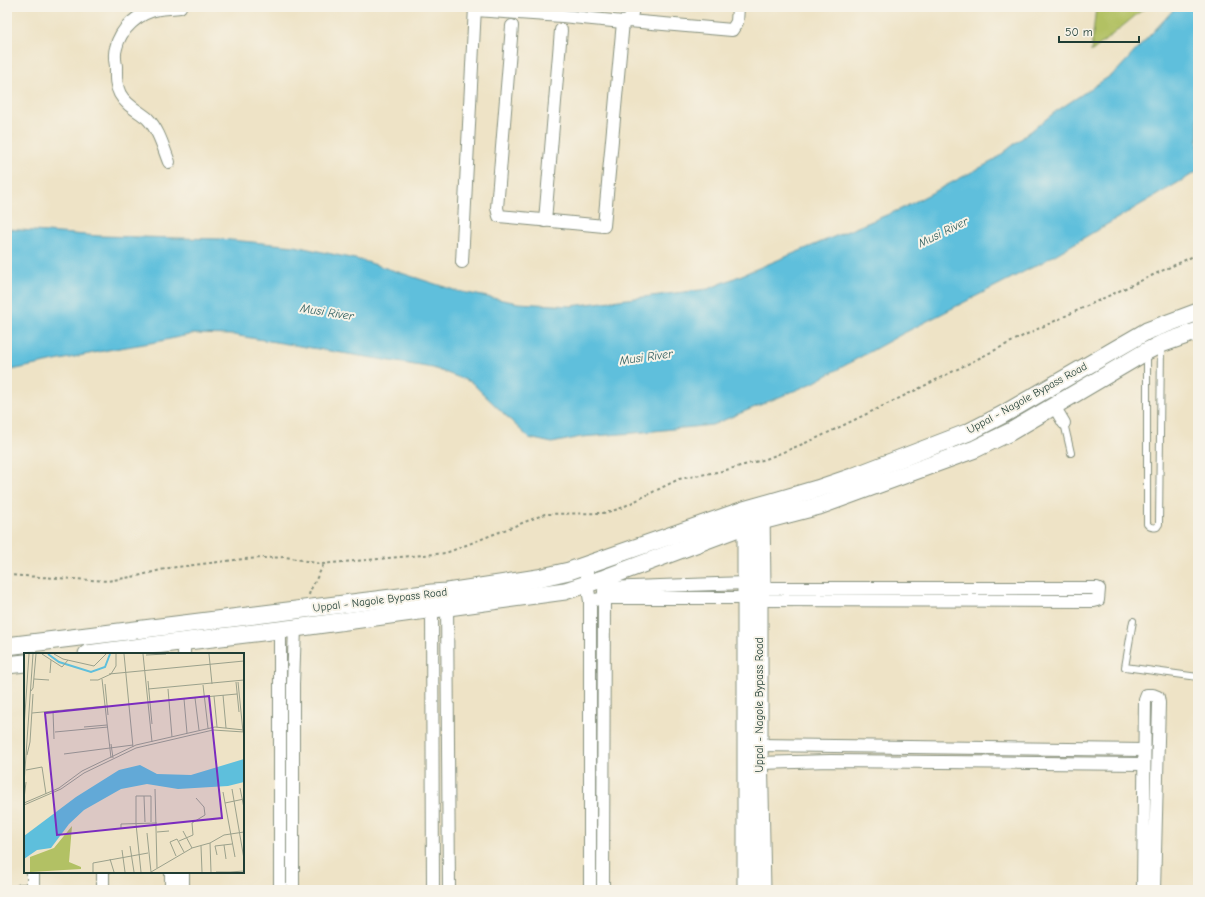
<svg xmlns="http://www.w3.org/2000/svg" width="1205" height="897" font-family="'Comic Neue',sans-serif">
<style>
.green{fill:#b2c164;stroke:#687f4c}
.water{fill:#5ebfdc;stroke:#3e7e88}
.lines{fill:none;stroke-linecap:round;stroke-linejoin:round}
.lane-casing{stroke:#86907d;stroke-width:8}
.street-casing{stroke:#86907d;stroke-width:14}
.secondary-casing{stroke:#86907d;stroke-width:19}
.path{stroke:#86907d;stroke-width:2;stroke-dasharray:3 3;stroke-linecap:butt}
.lane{stroke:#fff;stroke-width:6}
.street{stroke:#fff;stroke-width:12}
.secondary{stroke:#fff;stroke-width:17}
.labels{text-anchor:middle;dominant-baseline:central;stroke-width:4;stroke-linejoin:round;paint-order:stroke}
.street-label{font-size:11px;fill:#1f3d34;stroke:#f7f3e8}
.water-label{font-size:12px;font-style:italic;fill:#2f5e5e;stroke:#f7f3e8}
.inset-river{fill:none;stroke:#5ebfdc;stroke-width:2}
.inset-road{fill:none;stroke:#9ba18c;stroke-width:1}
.view{fill:#7b2cbf;fill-opacity:0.15;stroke:#7b2cbf;stroke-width:2}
.inset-edge{fill:none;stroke:#1f3d34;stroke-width:2}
</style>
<rect width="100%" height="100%" fill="#f7f3e8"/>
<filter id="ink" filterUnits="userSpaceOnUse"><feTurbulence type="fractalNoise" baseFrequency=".025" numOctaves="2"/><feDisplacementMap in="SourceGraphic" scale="8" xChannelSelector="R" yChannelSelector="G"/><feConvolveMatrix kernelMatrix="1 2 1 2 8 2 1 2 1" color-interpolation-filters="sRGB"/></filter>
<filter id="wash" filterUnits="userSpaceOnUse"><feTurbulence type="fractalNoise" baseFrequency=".012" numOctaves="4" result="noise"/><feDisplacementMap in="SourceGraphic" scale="16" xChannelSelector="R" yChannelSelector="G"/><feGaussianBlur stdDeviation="0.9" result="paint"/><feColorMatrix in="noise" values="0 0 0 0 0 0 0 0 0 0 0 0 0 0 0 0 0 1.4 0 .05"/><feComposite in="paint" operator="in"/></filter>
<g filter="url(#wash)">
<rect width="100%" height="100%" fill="#eee3c6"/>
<!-- green -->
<path class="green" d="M1096,7H1146L1091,52Z"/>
<!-- water -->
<path class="water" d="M1176,7H1198V171L1041,263L902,334L813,383L712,425L634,433L581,437L552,443L529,438L471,382L433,368L233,335L193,334L156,342L108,350L7,371V229L99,236L220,239L295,246L364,261L457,291L518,303L571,306L708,289L901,209L993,161L1055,112L1116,72Z"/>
</g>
<g filter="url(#ink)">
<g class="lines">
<!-- lane casing -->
<g class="lane-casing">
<g id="lane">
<path d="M1147,355V524C1150,528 1153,528 1157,527L1159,524L1161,346"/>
<path d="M1064,423L1071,453"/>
<path d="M1133,621L1125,667L1198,677"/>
</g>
</g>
<!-- street casing -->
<g class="street-casing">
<g id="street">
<path d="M475,10L562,16L623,22L629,21L732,30L737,22L738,7"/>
<path d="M629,21L632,13L633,7"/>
<path d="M512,26L497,208L499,216L604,226L623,22"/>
<path d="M169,162C163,147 159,130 147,118C137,110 126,105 120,94C115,85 116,75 116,66C115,61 114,54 116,48C120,29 139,12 159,9C166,8 173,8 180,7"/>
<path d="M545,221L561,30"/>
<path d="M462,262L475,7"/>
<path d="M1054,406L1064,423"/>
<path d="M587,565V584L590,601V890"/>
<path d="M447,599L449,890"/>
<path d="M432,601L433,890"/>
<path d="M590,601L604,598H746L759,600L1094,601L1098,600L1099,589L1097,588H762L745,583L604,588"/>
<path d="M280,630V890"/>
<path d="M184,654V641"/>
<path d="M759,745L1144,750"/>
<path d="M759,763L830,761L1144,764"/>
<path d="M103,872V890"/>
<path d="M21,890H36"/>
<path d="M33,890V872"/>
<path d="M171,890V872"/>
<path d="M183,890V872"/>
<path d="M293,890V684L295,628"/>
<path d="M603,890L604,591"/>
<path d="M1143,890L1145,700L1147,695H1153L1158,697L1159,703L1154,890"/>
</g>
</g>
<!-- secondary casing -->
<g class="secondary-casing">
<g id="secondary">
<path d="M761,511L762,588L759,600V745L762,890"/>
<path d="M744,514L746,525V890"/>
<path d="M7,646L432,593L447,592L538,578L569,571L744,510L817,489L852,477L969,432L1002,415L1147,331L1198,312"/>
<path d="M87,654L171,643L295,628L565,591L605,578L746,525L819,506L975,449L1010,432L1147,351L1161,344L1198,331"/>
<path d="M7,665L25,663"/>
</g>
</g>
<!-- path -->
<g class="path">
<path d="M7,575L108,581L137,576L169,568L243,559L286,557L321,564L446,553L545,514L603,513L619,509L679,479L722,471L766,459L815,439L916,390L1027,334L1198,254"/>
<path d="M309,595L310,591L324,564"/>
</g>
<!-- lane -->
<use href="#lane" class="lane"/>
<!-- street -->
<use href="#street" class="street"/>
<!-- secondary -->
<use href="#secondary" class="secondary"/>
</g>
</g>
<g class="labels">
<!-- street labels -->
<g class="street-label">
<text transform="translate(1027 398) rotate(-29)">Uppal - Nagole Bypass Road</text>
<text transform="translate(380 600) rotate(-7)">Uppal - Nagole Bypass Road</text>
<text transform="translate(759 705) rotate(-90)">Uppal - Nagole Bypass Road</text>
</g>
<!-- water labels -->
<g class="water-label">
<text transform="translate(943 232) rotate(-26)">Musi River</text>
<text transform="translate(327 312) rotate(9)">Musi River</text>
<text transform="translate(646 357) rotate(-8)">Musi River</text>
</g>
</g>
<!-- overview -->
<g transform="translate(24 653)">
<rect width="220" height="220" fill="#eee3c6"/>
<path d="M48,173L45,209L57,214V216L6,219V204L30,195Z" fill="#b2c164"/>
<path d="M220,106V129L204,133L154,136L123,131L97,136L60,157L45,171L27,195L13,197L0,206V183L52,144L95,117L116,112L133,121L167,122Z" fill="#5ebfdc"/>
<path class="inset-river" d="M24,1L35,9L67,19L81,14L86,1"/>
<path class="inset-road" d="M18,1L38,14L44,7M30,1L39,6L70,13L82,1M100,1L109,94M119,1L128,89M185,1L188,31M122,2L142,1M26,20L27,7M85,21L220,8M10,26L25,27M78,26L87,105M66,27H74L87,21L92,13V1M124,28L128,71M212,29L215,59M214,29L219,79M81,31L84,62M179,32L184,75M124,36L220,27M144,36L148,84M7,38L9,35L12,1M199,42L202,75M190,43L193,74M171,45L175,77M160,46L163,80M147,47L213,41M29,58L30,86M8,60L82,53M60,74L83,72M0,75L5,1M31,79L84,74M87,91L89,105M40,101L109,92M3,102L6,89L9,41M2,117L18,114L22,141M0,131L9,1M216,135L220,155M131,136L133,215M208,136L220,206M199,139L211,204M120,143L121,169M0,146L2,129M0,150L35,135L58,118L112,92L191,74L220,77M201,150L220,146M0,152L37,136L60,120L112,95L189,77L220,79M112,171V143H127V169M112,171L117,219M97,175V171L133,170M159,178L168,195M133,179L145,178M123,180L127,219M155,188L169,182L168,170L181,162L180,154L172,145M186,190L187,219M200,192L202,206M106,193L110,219M177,193L178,219M98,197L101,219M193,202L191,193L208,191M152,203L146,189L153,186L160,199M86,206L90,219M69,219V210L124,200M127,219L168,195L186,190L200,182L220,179M192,219H206M206,219L220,218"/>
<path class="view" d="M185,43L198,165L33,182L21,60Z"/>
<rect width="220" height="220" class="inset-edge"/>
</g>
<!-- margin -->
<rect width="1205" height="897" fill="none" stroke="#f7f3e8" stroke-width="24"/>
<!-- scale -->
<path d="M1059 36v6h80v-6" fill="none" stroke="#1f3d34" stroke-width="2"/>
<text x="1065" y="36" font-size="12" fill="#1f3d34" stroke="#f7f3e8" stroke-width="3" paint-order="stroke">50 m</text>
</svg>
